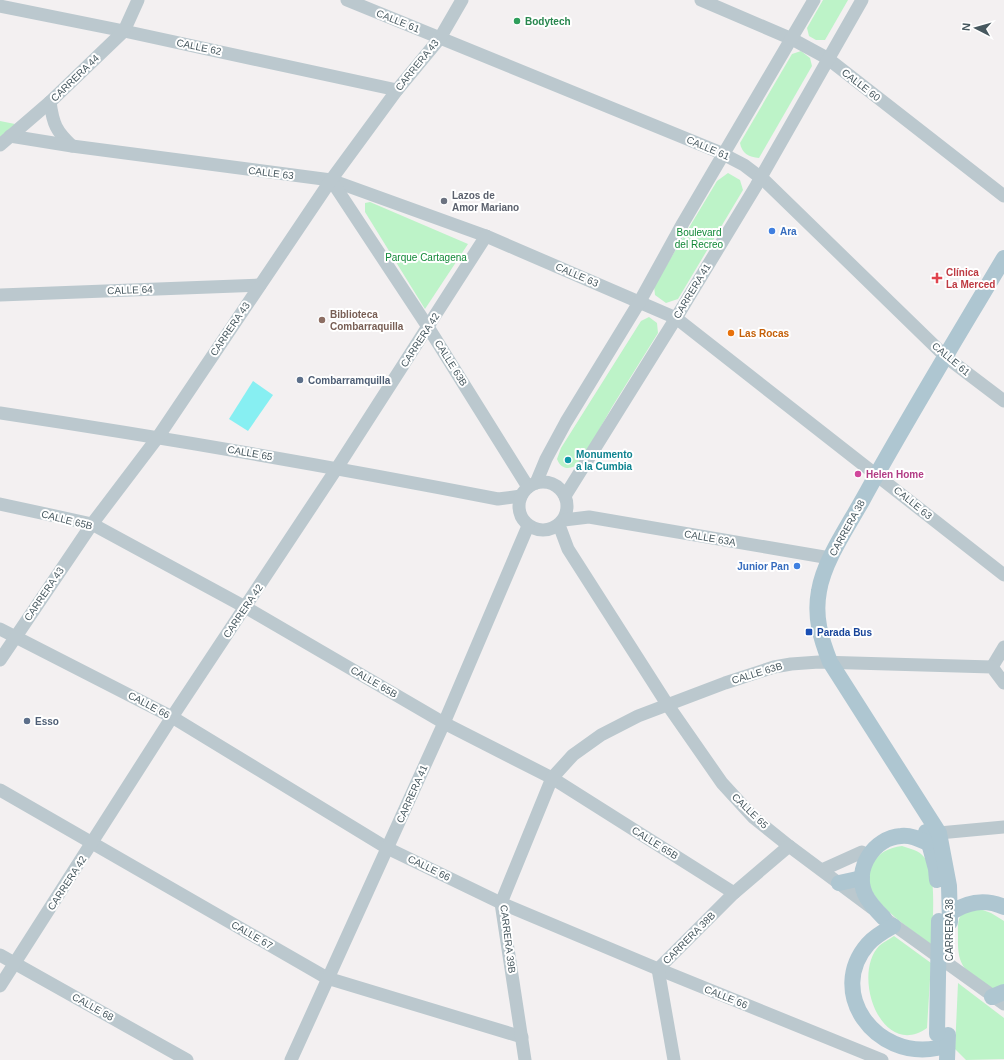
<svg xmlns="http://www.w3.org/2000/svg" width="1004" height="1060" font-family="Helvetica,sans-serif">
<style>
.green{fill:#bdf3c8}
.water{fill:#87eff2}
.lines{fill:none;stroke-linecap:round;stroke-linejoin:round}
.minor{stroke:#bbc8ce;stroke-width:13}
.major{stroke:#aec6d1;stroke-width:16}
.major-bridge{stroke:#aec6d1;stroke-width:16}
.leisure-dot{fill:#2e9e5b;stroke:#fff;stroke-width:1.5}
.worship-dot{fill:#6b7280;stroke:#fff;stroke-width:1.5}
.shop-dot{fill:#3f7fe0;stroke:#fff;stroke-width:1.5}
.health-dot{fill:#e0444e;stroke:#fff;stroke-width:1.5}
.education-dot{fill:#8d6e63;stroke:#fff;stroke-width:1.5}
.food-dot{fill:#e8710a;stroke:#fff;stroke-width:1.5}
.service-dot{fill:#5c6f8a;stroke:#fff;stroke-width:1.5}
.culture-dot{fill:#0f9aa8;stroke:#fff;stroke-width:1.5}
.hotel-dot{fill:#d1479c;stroke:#fff;stroke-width:1.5}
.transit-dot{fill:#1a4fb4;stroke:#fff;stroke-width:1.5}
.labels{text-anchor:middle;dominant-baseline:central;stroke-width:4;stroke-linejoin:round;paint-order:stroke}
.street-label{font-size:10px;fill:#47585f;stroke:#fff}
.leisure-label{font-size:10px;font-weight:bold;fill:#27864d;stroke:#fff;text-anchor:start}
.worship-label{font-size:10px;font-weight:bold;fill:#5b616d;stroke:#fff;text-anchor:start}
.shop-label{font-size:10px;font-weight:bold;fill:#366cbe;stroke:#fff;text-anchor:start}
.park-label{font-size:10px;fill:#118837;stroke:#fff}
.health-label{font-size:10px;font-weight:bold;fill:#be3a42;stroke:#fff;text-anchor:start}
.education-label{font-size:10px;font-weight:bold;fill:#785e54;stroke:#fff;text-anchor:start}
.food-label{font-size:10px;font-weight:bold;fill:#c56008;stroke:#fff;text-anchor:start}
.service-label{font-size:10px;font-weight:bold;fill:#4e5e75;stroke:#fff;text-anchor:start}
.culture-label{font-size:10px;font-weight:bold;fill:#0d838f;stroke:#fff;text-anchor:start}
.hotel-label{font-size:10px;font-weight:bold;fill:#b23c85;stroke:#fff;text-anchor:start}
.transit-label{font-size:10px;font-weight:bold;fill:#164399;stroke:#fff;text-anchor:start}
</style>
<rect width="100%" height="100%" fill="#f3f0f1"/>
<!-- green -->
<g class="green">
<path d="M823,0H848L825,40H816L809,36L807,28Z"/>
<path d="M801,51L810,58L812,66L759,158C749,157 742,154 740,143L792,54Z"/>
<path d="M0,121L15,124L0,137Z"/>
<path d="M728,173L740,180L743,190L678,299L666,303L655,295L654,286L717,181Z"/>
<path d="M370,202L468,244L425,309L365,212V203Z"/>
<path d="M649,317L657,323L658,333L612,407L581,462C573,469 562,472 557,459L561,448L641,321Z"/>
<path d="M902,846C910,849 919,850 924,857C938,873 932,923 932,945C913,930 852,894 872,864C880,852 888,848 902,846Z"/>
<path d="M980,909L991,913L1004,921V988H989C966,971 957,968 958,937C958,928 957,920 962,913Z"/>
<path d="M894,936L931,963L927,1028C882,1060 851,976 879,946C883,942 890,939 894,936Z"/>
<path d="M958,983L1004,1018V1059L966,1060L955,1049Z"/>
</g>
<!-- water -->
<path class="water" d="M253,381L273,395L248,431L229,419Z"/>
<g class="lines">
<!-- minor -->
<g class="minor">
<path d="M347,0L719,152L744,165L765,181L946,357L1004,401"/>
<path d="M701,0L792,39L827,58L1004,196"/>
<path d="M0,6L124,31L397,90"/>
<path d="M50,102C53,124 56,131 72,146"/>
<path d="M10,136L72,146L331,180L486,236L676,318L1004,575"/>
<path d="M0,145L50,102L124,31L138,0"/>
<path d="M331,180L428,327L528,487"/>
<path d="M0,295L260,285"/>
<path d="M0,413C167,438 333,467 498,499L521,496"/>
<circle cx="543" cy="506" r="24"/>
<path d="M536,483L546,459L566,422L640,301L683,223L814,0"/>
<path d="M565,496L676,318L756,186L862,0"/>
<path d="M0,504L92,524L245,607L444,723L552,778L734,893"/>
<path d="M564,520L589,517L830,558"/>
<path d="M559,525L568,549L667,704L722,783L754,818L789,846L872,908"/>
<path d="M0,629L172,717L387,848L501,903L658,969L882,1060"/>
<path d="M0,660L92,524L158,437L331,180L397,90L440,38L462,0"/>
<path d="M992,667L1004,647"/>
<path d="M0,790L327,978L522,1037"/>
<path d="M939,833L1004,827"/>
<path d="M822,870L862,852"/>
<path d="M887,920L1004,1004"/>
<path d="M0,955L187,1060"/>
<path d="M0,986L172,717L337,468L486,236"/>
<path d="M291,1060L444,723L528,526"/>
<path d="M525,1060L501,903L552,778L573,755L601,735L638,716L725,683L774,667L791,664L819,662L992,667L1004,683"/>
<path d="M674,1060L658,969L734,893L789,846"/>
</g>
<!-- major -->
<g class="major">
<path d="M926,832L936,869L937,880"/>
<path d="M839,883L862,878"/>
<path d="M950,913C967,902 984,898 1004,907"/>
<path d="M884,918C877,911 869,903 865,894C854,868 874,838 901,836C911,835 919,839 928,843"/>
<path d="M950,922L949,886L939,833L830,662C821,639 814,617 819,591C824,561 847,528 862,501C907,419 956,339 1004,258"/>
<path d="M893,926C884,931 875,936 868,944C826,992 875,1060 937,1048"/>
<path d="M992,997L1004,992"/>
<path d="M947,1060L948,1035"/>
</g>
<!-- major-bridge -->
<path class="major-bridge" d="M937,1034L939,921"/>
</g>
<!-- markers -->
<circle class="leisure-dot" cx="517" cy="21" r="4"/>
<circle class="worship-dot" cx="444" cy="201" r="4"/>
<g class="shop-dot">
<circle cx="772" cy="231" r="4"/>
<circle cx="797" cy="566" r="4"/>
</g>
<path class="health-dot" d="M935 272h4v4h4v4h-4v4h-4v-4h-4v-4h4z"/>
<circle class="education-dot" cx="322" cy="320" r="4"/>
<circle class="food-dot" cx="731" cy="333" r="4"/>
<g class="service-dot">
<circle cx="300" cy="380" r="4"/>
<circle cx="27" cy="721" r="4"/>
</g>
<circle class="culture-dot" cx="568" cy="460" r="4"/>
<circle class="hotel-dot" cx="858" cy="474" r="4"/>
<rect class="transit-dot" x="805" y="628" width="8" height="8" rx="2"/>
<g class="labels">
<!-- street labels -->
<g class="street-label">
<text transform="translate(398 21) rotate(22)">CALLE 61</text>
<text transform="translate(199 47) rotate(12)">CALLE 62</text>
<text transform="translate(417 65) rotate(-51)">CARRERA 43</text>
<text transform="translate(75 78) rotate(-44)">CARRERA 44</text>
<text transform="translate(861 85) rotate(38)">CALLE 60</text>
<text transform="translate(708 148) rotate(23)">CALLE 61</text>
<text transform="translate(271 173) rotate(7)">CALLE 63</text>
<text transform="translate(577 275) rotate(23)">CALLE 63</text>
<text transform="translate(130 290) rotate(-2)">CALLE 64</text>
<text transform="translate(692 291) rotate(-59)">CARRERA 41</text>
<text transform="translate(230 329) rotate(-56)">CARRERA 43</text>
<text transform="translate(420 340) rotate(-57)">CARRERA 42</text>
<text transform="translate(951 359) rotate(40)">CALLE 61</text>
<text transform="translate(451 363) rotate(58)">CALLE 63B</text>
<text transform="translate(250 453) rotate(10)">CALLE 65</text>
<text transform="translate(913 503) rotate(39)">CALLE 63</text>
<text transform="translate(67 520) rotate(14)">CALLE 65B</text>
<text transform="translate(847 528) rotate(-61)">CARRERA 38</text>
<text transform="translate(710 538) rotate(10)">CALLE 63A</text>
<text transform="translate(44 594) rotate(-56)">CARRERA 43</text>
<text transform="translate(243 611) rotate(-56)">CARRERA 42</text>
<text transform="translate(757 673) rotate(-17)">CALLE 63B</text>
<text transform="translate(374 682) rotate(30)">CALLE 65B</text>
<text transform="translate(149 705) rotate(28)">CALLE 66</text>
<text transform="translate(412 794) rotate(-66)">CARRERA 41</text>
<text transform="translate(750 811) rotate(44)">CALLE 65</text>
<text transform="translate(655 843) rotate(32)">CALLE 65B</text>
<text transform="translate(429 868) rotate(26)">CALLE 66</text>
<text transform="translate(67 883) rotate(-57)">CARRERA 42</text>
<text transform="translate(949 930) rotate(-90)">CARRERA 38</text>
<text transform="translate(252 935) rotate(30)">CALLE 67</text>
<text transform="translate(689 938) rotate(-45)">CARRERA 38B</text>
<text transform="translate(508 939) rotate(83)">CARRERA 39B</text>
<text transform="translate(726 997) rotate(22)">CALLE 66</text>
<text transform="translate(93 1007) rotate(29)">CALLE 68</text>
</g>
<!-- leisure labels -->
<g class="leisure-label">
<text x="525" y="21">Bodytech</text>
</g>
<!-- worship labels -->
<g class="worship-label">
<text x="452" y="195">Lazos de<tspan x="452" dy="12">Amor Mariano</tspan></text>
</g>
<!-- shop labels -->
<g class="shop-label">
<text x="780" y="231">Ara</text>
<text x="789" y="566" text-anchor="end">Junior Pan</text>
</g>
<!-- park labels -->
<g class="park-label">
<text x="699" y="232">Boulevard<tspan x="699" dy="12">del Recreo</tspan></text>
<text x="426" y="257">Parque Cartagena</text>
</g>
<!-- health labels -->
<g class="health-label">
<text x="946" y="272">Clínica<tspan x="946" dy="12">La Merced</tspan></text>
</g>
<!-- education labels -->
<g class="education-label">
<text x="330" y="314">Biblioteca<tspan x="330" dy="12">Combarraquilla</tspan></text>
</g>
<!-- food labels -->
<g class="food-label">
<text x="739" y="333">Las Rocas</text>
</g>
<!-- service labels -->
<g class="service-label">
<text x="308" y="380">Combarramquilla</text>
<text x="35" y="721">Esso</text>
</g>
<!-- culture labels -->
<g class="culture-label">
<text x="576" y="454">Monumento<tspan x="576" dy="12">a la Cumbia</tspan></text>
</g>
<!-- hotel labels -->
<g class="hotel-label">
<text x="866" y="474">Helen Home</text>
</g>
<!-- transit labels -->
<g class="transit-label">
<text x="817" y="632">Parada Bus</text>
</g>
</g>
<!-- north arrow -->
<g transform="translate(976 28) rotate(276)" stroke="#ffffff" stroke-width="3" paint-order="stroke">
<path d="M0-3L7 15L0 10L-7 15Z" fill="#47585f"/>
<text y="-6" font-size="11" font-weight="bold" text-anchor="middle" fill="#47585f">N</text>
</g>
</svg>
